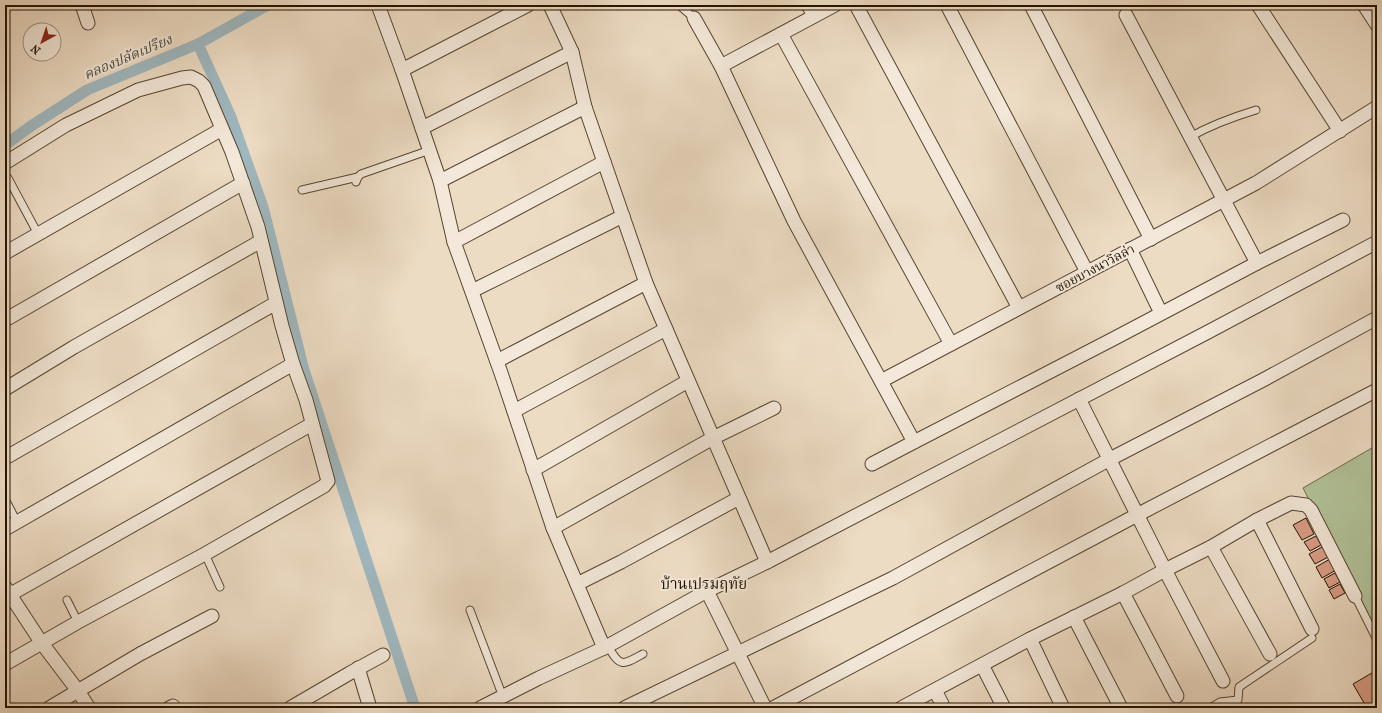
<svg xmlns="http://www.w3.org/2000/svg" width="1382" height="713" font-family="'IM FELL French Canon','Noto Serif Thai',serif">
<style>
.green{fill:#b2c299;stroke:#6b6a4c}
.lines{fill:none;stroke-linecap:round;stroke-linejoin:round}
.canal{stroke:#9fb8c0;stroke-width:11}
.building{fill:#da9d87;stroke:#241300}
.lane-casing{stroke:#564531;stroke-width:9}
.street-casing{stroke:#564531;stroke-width:15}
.lane{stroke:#f3e8d9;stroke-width:7}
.street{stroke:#f3e8d9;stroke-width:13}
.labels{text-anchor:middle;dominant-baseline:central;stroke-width:4;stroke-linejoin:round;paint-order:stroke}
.street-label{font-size:13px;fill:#241300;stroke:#f3e8d9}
.water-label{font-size:14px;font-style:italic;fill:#4f4d43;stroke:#f3e8d9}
.quarter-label{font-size:15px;fill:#241300;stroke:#f3e8d9}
</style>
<rect width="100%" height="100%" fill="#eddcc4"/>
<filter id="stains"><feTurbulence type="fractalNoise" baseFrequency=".005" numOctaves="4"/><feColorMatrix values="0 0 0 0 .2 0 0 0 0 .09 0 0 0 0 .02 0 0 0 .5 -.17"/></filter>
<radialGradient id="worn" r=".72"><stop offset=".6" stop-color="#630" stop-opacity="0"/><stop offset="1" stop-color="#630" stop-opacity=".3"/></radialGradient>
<!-- green -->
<path class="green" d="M1377,445V632L1303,488Z"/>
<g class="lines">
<!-- canal -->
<g class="canal">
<path d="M198,44L231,117L263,207L304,370L415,708"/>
<path d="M5,145L31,126L87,90L198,44L268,5"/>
</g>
</g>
<!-- building -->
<g class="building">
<path d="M1306,518L1314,534L1302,540L1293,525Z"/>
<path d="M1316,536L1321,545L1310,551L1304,542Z"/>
<path d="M1324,546L1330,556L1315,564L1309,554Z"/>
<path d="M1330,559L1336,570L1322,578L1316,567Z"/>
<path d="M1335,573L1340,582L1329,588L1324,579Z"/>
<path d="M1340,584L1345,593L1334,599L1329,590Z"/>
<path d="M1377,670V708H1367L1353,684Z"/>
</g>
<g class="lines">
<!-- lane casing -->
<g class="lane-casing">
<g id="lane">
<path d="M679,5L694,18"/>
<path d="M1190,137C1211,125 1233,117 1256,110"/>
<path d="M8,178L38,234"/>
<path d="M356,182L358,177L361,174L430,150"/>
<path d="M302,190L358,177"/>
<path d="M5,499L17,522"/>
<path d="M205,554L220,587"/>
<path d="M1355,596L1377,640"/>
<path d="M67,600L78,622"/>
<path d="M470,610L503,697"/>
<path d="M608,646C620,668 623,665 643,654"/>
<path d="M1210,708L1220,702L1238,700L1239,687L1312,638"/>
</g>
</g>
<!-- street casing -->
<g class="street-casing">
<g id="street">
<path d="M82,5L88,23"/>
<path d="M378,5L402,70L440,181L454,242L501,373L553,528L604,648"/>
<path d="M550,5L572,52L585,107L646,283L767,562"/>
<path d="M808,5L814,16"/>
<path d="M856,5L1019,308"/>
<path d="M947,5L1087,272"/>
<path d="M1031,5L1151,239"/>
<path d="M1258,5L1340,131"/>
<path d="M1364,5L1377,25"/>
<path d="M1126,15L1257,263"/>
<path d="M694,18L721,66L794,221L914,442"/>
<path d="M781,34L951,344"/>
<path d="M721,66L835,5"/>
<path d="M402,70L528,5"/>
<path d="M422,128L572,52"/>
<path d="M5,163L66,125L138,90L182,78L191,77L199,81L204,86L232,152L258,227L282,326L293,364L306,400L328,481L324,486L205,554L78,622L5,664"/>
<path d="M440,181L585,107"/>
<path d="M454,242L604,162"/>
<path d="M1130,249L1158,307"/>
<path d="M5,253L222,129"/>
<path d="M472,291L623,216"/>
<path d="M5,320L243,183"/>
<path d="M497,361L646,283"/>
<path d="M881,381L1256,183L1377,107"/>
<path d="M5,389L74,347L261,241"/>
<path d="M1079,399L1165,570L1223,681"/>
<path d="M514,411L666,329"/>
<path d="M5,458L276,303"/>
<path d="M872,464L914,442L1115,338L1257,263L1343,220"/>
<path d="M533,470L688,381"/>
<path d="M1257,520L1312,629"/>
<path d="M553,528L713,438L774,408"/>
<path d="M5,529L293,364"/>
<path d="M1211,547L1270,654"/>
<path d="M577,584L621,562L739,498"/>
<path d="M5,587L41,642L78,691L89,708"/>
<path d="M707,591L765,708"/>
<path d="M1123,593L1177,696"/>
<path d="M11,594L312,424"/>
<path d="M1074,617L1121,708"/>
<path d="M1030,639L1063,708"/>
<path d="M982,665L1004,708"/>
<path d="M358,668L370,708"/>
<path d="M935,690L944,708"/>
<path d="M49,708L140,654L212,616"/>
<path d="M169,708L173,706"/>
<path d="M290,708L350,673L383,655"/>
<path d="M480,708L539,678L604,648L707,591L767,562L1208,332L1377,242"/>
<path d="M624,708L893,578L1110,459L1263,380L1377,318"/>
<path d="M773,708L1137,515L1377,390"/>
<path d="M901,708L1030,639L1123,593L1165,570L1211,547L1257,520L1291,503L1306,505L1311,510L1355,596"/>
</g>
</g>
<!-- lane -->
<use href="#lane" class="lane"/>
<!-- street -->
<use href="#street" class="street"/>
</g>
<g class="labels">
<!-- street labels -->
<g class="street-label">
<text transform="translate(1095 268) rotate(-28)">ซอยบางนาวิลล่า</text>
</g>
<!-- water labels -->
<g class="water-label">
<text transform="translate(128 57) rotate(-23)">คลองปลัดเปรียง</text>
</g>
<!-- quarter labels -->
<g class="quarter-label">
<text x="704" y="584">บ้านเปรมฤทัย</text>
</g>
</g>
<!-- margin -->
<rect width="1382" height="713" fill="none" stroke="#eddcc4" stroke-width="20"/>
<rect x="6" y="6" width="1370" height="701" fill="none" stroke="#241300" stroke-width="2"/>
<rect x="10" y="10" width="1362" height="693" fill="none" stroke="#241300"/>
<!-- north arrow -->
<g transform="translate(42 42) rotate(220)"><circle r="19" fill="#f3e8d9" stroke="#a09382"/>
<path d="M0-3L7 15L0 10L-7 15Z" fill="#8f2418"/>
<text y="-6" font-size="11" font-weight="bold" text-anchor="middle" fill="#241300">N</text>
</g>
<rect width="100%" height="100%" filter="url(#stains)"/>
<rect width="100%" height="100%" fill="url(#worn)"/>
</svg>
